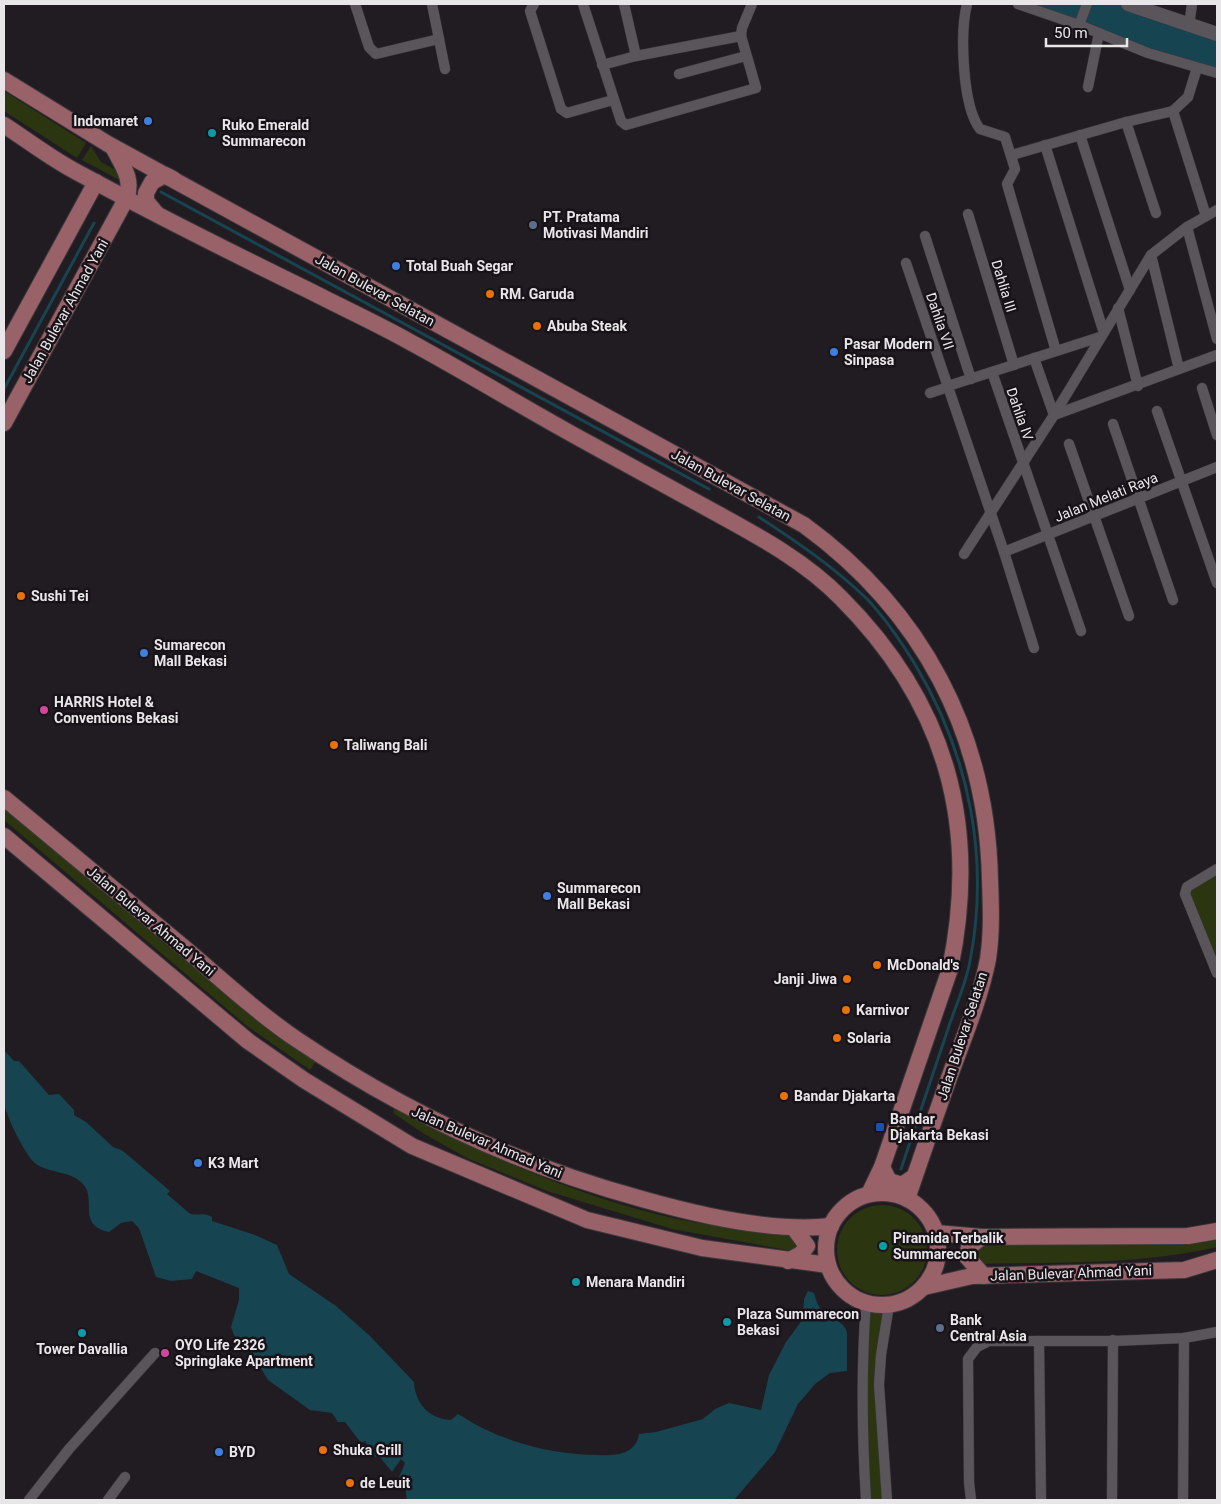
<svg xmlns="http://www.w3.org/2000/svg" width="1221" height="1504" font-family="Roboto,sans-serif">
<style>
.green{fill:#2b3510}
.water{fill:#174451}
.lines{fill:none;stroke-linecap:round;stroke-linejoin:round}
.stream{stroke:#174451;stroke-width:3}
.street-casing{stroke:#3b383c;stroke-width:11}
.secondary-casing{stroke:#3b383c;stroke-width:15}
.primary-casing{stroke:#3b383c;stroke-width:18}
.street{stroke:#5a555b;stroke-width:10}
.secondary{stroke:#5a555b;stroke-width:14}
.primary{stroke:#996168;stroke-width:16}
.shop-dot{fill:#3f7fe0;stroke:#171318;stroke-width:2}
.culture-dot{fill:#0f9aa8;stroke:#171318;stroke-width:2}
.service-dot{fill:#5c6f8a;stroke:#171318;stroke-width:2}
.food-dot{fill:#e8710a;stroke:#171318;stroke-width:2}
.hotel-dot{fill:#d1479c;stroke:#171318;stroke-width:2}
.transit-dot{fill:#1a4fb4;stroke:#171318;stroke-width:2}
.labels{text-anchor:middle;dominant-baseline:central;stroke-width:5;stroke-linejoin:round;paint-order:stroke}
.poi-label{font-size:14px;font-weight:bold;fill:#e9e6e9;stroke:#171318;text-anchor:start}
.street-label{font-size:14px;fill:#e9e6e9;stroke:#171318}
</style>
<rect width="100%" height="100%" fill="#211c21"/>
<!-- green -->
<g class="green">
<path d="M4,91L86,143L77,158L4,111Z"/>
<path d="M91,146L101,162L125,175L127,184L82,160Z"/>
<path d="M4,806C106,893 206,983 316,1061L310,1070L247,1026L4,820Z"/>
<path d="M1217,874V968L1187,891Z"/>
<path d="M394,1109C485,1154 577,1197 677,1219C716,1227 756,1230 795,1235L798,1248L787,1250L672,1229L547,1191L467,1158L426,1135L393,1113Z"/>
<circle cx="882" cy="1250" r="45"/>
<path d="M1217,1239V1247C1139,1265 1058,1262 978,1264L974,1249L980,1245L1199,1242Z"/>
<path d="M866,1303L889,1305L881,1355L887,1500H866Z"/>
</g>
<!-- water -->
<g class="water">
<path d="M1010,4H1128L1217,33V73L1072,22Z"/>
<path d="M4,1050L14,1061H19L49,1095L59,1094L74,1110V1115L86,1122L113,1147L123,1151L170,1191L167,1194L189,1213C197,1217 202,1211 212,1217V1221L255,1235L277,1245L289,1274L336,1306L369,1335L414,1382C415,1404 430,1419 451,1420L458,1414C499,1441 548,1454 597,1455C615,1456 636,1455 639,1434L656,1432L703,1419L715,1409L729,1403L761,1410L769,1375L786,1342L803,1319L804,1299L808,1291L814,1293C816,1300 818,1307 823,1311C831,1319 843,1320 847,1332V1371L830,1373L815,1384L798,1404L775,1452L734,1500H407L405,1486L399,1477L405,1463L401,1459L392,1472L379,1456L375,1457L365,1441L361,1443L345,1422H338L332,1413L310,1410L268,1380L256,1360L234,1335L231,1327L239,1300V1288L196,1271L192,1279L171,1281L156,1277L139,1228L132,1221L121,1223L109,1232C76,1225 98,1198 82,1183C70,1171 49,1173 36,1164C26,1157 6,1116 4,1103C0,1087 4,1066 4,1050Z"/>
</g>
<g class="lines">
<!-- stream -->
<g class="stream">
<path d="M161,192L709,489"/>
<path d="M4,389L94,223"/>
<path d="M759,517C797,542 834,567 867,599C886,619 902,643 916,666C969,755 990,858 970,961C966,984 955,1007 948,1029C932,1076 917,1122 901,1169"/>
</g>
<!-- street casing -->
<g class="street-casing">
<g id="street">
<path d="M355,4L369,47L376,54L439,39"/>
<path d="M432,4L445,69"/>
<path d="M534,4L530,11L561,109L567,113L613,100"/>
<path d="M583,4L621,121L626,125L756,88L741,36L742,28L752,4"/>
<path d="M624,4L636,56"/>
<path d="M967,4C960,32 962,106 980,129L1005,137L1015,169L1007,184L1056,351"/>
<path d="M1018,4L1079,25L1148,53L1217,73"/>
<path d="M1079,25L1087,4"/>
<path d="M1189,26L1192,4"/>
<path d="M602,65L636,56L741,36"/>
<path d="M679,74L746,56"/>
<path d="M1088,87L1099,33"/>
<path d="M1173,111L1206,216"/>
<path d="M1126,122L1156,213"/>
<path d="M1080,135L1130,290"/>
<path d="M1045,145L1103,330"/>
<path d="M1012,155L1126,122L1173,111L1188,97L1197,68"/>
<path d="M968,214L1014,365"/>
<path d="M1187,227L1217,339"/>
<path d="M925,236L971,379"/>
<path d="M1151,255L1179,369"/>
<path d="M906,263L1004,552L1034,648"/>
<path d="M1118,308L1138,386"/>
<path d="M1034,358L1054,415L1217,355"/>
<path d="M992,372L1081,631"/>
<path d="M948,386L1100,337"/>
<path d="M1202,388L1217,435"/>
<path d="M930,393L948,387"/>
<path d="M1157,411L1217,583"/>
<path d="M1113,424L1173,600"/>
<path d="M1069,444L1129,616"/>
<path d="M1004,552L1217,467"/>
<path d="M964,554L1054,415L1151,255L1187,227L1217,210"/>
<path d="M1217,869L1187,887L1185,894L1217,973"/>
<path d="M866,1303C861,1369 862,1434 866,1500"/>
<path d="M1039,1341L1041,1500"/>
<path d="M29,1500L69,1449L155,1353"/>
<path d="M108,1500L125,1477"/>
<path d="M887,1500L879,1385L881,1355L889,1305"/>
<path d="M971,1500L969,1482L968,1359L977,1347L989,1341H1114L1184,1338L1217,1332"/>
<path d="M1112,1500L1113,1340"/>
<path d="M1183,1500L1184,1338"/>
</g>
</g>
<!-- secondary casing -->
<g class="secondary-casing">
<path id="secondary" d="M1128,4L1217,34"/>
</g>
<!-- primary casing -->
<g class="primary-casing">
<g id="primary">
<path d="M4,80L108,144L804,525C922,611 987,733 990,880C991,906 992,933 988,959C981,995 966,1032 953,1067C937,1111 922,1155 907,1199"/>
<path d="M4,125C27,140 49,157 73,170C152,213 232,253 312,292C345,309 378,324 410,342C471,375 529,411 590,444C632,467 674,490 716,513C760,537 806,562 841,598C946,703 980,824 950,969L882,1167L870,1192"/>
<path d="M156,213L146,201V193L152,182L165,175L173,179"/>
<path d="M4,351L96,182"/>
<path d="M4,423L126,199C134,179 122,165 113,147"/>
<path d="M4,798C65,849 126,900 188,951C223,981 258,1013 296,1039C404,1112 517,1165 642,1199C698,1215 773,1233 831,1226"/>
<path d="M4,836L248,1041L304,1080L412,1146L587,1220L702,1248L828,1265"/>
<path d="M882,1167L889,1181L902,1185L914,1177"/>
<circle cx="882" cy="1249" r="56"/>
<path d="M936,1233L982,1237L1188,1236L1217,1231"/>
<path d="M982,1237L969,1247L967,1257L984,1276"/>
<path d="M788,1261L801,1254L807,1246L794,1228"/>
<path d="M924,1287L972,1276L1184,1270L1217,1260"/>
</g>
</g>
<!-- street -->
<use href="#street" class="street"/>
<!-- secondary -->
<use href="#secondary" class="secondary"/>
<!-- primary -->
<use href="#primary" class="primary"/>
</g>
<!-- markers -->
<g class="shop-dot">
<circle cx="148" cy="121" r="5"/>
<circle cx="396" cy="266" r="5"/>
<circle cx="834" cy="352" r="5"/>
<circle cx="144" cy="653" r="5"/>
<circle cx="547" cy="896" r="5"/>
<circle cx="198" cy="1163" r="5"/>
<circle cx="219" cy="1452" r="5"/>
</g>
<g class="culture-dot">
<circle cx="212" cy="133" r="5"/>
<circle cx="883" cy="1246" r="5"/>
<circle cx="576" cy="1282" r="5"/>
<circle cx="727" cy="1322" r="5"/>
<circle cx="82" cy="1333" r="5"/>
</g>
<g class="service-dot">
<circle cx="533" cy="225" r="5"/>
<circle cx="940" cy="1328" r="5"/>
</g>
<g class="food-dot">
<circle cx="490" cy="294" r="5"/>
<circle cx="537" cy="326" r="5"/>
<circle cx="21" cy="596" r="5"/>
<circle cx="334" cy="745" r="5"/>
<circle cx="877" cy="965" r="5"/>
<circle cx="847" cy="979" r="5"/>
<circle cx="846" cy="1010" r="5"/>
<circle cx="837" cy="1038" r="5"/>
<circle cx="784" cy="1096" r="5"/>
<circle cx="323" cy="1450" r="5"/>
<circle cx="350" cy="1483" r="5"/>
</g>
<g class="hotel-dot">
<circle cx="44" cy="710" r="5"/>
<circle cx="165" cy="1353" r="5"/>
</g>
<rect class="transit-dot" x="875" y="1122" width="10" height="10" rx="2.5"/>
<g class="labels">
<!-- poi labels -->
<g class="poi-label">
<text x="138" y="121" text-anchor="end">Indomaret</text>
<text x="222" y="125">Ruko Emerald<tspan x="222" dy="16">Summarecon</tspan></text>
<text x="543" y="217">PT. Pratama<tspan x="543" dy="16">Motivasi Mandiri</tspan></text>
<text x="406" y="266">Total Buah Segar</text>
<text x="500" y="294">RM. Garuda</text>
<text x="547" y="326">Abuba Steak</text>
<text x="844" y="344">Pasar Modern<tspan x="844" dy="16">Sinpasa</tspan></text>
<text x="31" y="596">Sushi Tei</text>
<text x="154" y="645">Sumarecon<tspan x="154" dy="16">Mall Bekasi</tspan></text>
<text x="54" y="702">HARRIS Hotel &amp;<tspan x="54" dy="16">Conventions Bekasi</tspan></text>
<text x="344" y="745">Taliwang Bali</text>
<text x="557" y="888">Summarecon<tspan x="557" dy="16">Mall Bekasi</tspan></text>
<text x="887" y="965">McDonald's</text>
<text x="837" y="979" text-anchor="end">Janji Jiwa</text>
<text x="856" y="1010">Karnivor</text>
<text x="847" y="1038">Solaria</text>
<text x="794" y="1096">Bandar Djakarta</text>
<text x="890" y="1119">Bandar<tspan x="890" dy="16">Djakarta Bekasi</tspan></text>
<text x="208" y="1163">K3 Mart</text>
<text x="893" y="1238">Piramida Terbalik<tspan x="893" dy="16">Summarecon</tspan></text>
<text x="586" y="1282">Menara Mandiri</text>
<text x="737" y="1314">Plaza Summarecon<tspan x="737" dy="16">Bekasi</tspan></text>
<text x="950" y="1320">Bank<tspan x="950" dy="16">Central Asia</tspan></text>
<text x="175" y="1345">OYO Life 2326<tspan x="175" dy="16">Springlake Apartment</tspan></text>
<text x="82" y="1349" text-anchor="middle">Tower Davallia</text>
<text x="333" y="1450">Shuka Grill</text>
<text x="229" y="1452">BYD</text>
<text x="360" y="1483">de Leuit</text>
</g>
<!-- street labels -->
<g class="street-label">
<text transform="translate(1004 286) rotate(73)">Dahlia III</text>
<text transform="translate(375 290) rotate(29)">Jalan Bulevar Selatan</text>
<text transform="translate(65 311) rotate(-61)">Jalan Bulevar Ahmad Yani</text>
<text transform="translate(940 321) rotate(71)">Dahlia VII</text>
<text transform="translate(1020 414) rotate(71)">Dahlia lV</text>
<text transform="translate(731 485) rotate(29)">Jalan Bulevar Selatan</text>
<text transform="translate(1106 497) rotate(-22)">Jalan Melati Raya</text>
<text transform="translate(151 921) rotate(40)">Jalan Bulevar Ahmad Yani</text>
<text transform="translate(962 1036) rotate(-72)">Jalan Bulevar Selatan</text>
<text transform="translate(487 1142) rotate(23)">Jalan Bulevar Ahmad Yani</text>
<text transform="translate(1071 1273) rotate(-2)">Jalan Bulevar Ahmad Yani</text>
</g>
</g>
<!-- border -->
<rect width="1221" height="1504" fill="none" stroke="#e9e6e9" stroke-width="10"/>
<!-- scale -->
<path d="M1046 38v8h81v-8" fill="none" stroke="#e9e6e9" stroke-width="2.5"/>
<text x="1054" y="38" font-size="15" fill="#e9e6e9" stroke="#171318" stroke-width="4" paint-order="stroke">50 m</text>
</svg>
